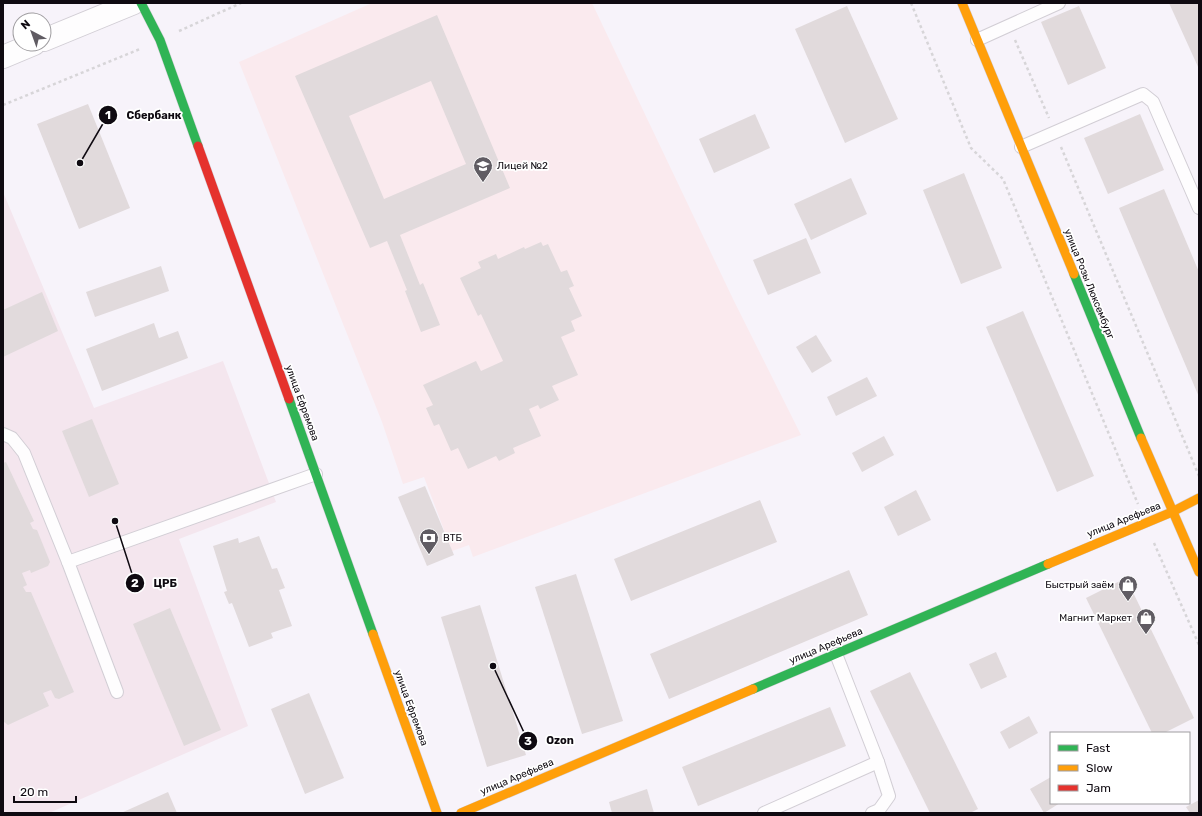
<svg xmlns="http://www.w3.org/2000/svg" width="1202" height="816" font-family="Rubik,sans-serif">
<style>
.education{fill:#faeaee}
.medical{fill:#f4e6ee}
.building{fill:#e1dadc;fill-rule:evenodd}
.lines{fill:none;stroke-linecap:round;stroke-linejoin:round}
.lane-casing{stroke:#d2ced5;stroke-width:14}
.street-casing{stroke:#d2ced5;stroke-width:24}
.fast-casing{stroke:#d2ced5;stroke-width:10}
.slow-casing{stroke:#d2ced5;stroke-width:10}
.jam-casing{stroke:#d2ced5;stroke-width:10}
.path{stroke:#d7d5d8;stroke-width:2.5;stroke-dasharray:3 3;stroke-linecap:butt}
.lane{stroke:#fefdfe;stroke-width:12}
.street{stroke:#fefdfe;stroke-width:22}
.fast{stroke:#30b455;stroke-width:9}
.slow{stroke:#ff9f0a;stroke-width:9}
.jam{stroke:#e5322d;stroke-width:9}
.labels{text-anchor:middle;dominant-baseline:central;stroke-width:3.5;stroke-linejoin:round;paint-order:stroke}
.poi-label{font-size:10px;fill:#0f0a11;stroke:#fff;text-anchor:start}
.street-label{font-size:10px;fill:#0f0a11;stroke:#fff}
.leader{fill:none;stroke:#0f0a11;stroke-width:1.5}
.callout-dot{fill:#0f0a11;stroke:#fff;stroke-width:1.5}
.mark-label{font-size:12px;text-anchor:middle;font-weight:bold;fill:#fff}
.callout-label{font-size:11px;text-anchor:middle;font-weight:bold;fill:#0f0a11;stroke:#fff;stroke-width:3.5;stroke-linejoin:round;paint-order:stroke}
</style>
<rect width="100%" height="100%" fill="#f7f3fa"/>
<!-- education -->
<path class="education" d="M372,3H592L733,299L801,435L473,557L469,545L452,551L424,477L403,484L382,422L239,62Z"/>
<!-- medical -->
<path class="medical" d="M3,192L94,408L223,361L276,502L179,539L248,726L49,813H3Z"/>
<!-- building -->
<g class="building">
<path d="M1169,3H1199V69Z"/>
<path d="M847,6L898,119L845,143L795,29Z"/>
<path d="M1079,6L1106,68L1068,85L1041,22Z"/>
<path d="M437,15L510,188L400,235L420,285L423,283L440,325L421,332L405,291L407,290L387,241L370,248L295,76ZM431,81L466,164L384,199L349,116Z"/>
<path d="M88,104L130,208L79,229L37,124Z"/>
<path d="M755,114L770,148L714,173L699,139Z"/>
<path d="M1140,114L1164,170L1108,194L1084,138Z"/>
<path d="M964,173L1002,268L961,284L923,190Z"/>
<path d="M851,178L867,214L811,240L794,204Z"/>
<path d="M1164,189L1199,272V397L1119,208Z"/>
<path d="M806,238L821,273L768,295L753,260Z"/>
<path d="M541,242L543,246L548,244L561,272L567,270L574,286L569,288L582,316L571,321L575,331L561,337L578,375L552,386L559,400L540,409L538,405L529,409L541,436L513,448L515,453L499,461L496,456L468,469L458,448L451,451L439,424L434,426L426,408L433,405L423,385L476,361L481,371L503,361L481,314L478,316L460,278L481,268L478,262L496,254L498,259L524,247L525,249Z"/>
<path d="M161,266L169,291L95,317L86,292Z"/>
<path d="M42,292L58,331L3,357V310Z"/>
<path d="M1023,311L1094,476L1057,492L986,327Z"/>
<path d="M154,323L159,338L178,331L188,358L102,391L86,349Z"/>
<path d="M816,335L832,361L812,373L796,347Z"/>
<path d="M867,377L877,396L836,416L827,397Z"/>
<path d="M92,419L119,484L89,497L62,431Z"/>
<path d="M884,436L894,455L862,472L852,453Z"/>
<path d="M6,462L34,521L30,523L33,529L37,530L50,562L48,566L31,573L30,570L22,573L27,585L23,587L26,592H31L74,692L59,699L55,698L51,690L43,693L49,706L8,725L3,721V463Z"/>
<path d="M425,486L454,555L427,566L398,497Z"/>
<path d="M916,490L931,520L898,536L884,507Z"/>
<path d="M760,500L777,542L631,601L614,559Z"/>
<path d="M259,536L272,569L277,568L285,588L279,590L292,626L271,633L273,638L249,647L232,603L229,604L224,592L227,591L213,546L238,538L239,543Z"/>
<path d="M849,570L868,615L669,699L650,654Z"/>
<path d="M576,574L623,721L582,734L535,587Z"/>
<path d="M1126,578L1194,718L1164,733H1152L1086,598Z"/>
<path d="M480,605L526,755L487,767L441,617Z"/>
<path d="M170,608L221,730L184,746L133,624Z"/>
<path d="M996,652L1007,677L981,689L969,664Z"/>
<path d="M910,672L978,809L970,813H930L870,691Z"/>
<path d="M309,693L344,778L305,794L271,709Z"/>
<path d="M830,707L846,746L698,806L682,767Z"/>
<path d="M1029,716L1038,733L1009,749L1000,732Z"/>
<path d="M1051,777V803H1060L1044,813L1030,789Z"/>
<path d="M647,789L654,813H612L609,802Z"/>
<path d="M168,792L177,813H121Z"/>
<path d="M1199,800V813H1190L1186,807Z"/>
</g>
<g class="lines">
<!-- lane casing -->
<g class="lane-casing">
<g id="lane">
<path d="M977,40L1059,3"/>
<path d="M1021,147L1143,94L1153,102L1199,208"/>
<path d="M3,434L12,438L24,453L68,562L316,474"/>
<path d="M68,562L117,692"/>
<path d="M764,813L878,762L836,654"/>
<path d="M872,813L879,810L889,796L878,762"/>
</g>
</g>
<!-- street casing -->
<g class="street-casing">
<g id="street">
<path d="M44,40L134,3"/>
<path d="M3,57L34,44"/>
</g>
</g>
<!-- fast casing -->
<g class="fast-casing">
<g id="fast">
<path d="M141,3L160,40L198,146"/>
<path d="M1074,274L1141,438"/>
<path d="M289,399L373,634"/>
<path d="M753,689L1048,564"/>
</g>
</g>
<!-- slow casing -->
<g class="slow-casing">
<g id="slow">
<path d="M962,3L1074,274"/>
<path d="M1141,438L1199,572"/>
<path d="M1048,564L1172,512L1199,498"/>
<path d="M373,634L437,813"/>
<path d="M461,813L753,689"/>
</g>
</g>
<!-- jam casing -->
<g class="jam-casing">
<path id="jam" d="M198,146L289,399"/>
</g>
<!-- path -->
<g class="path">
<path d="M911,3L971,148L1003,179L1138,504"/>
<path d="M179,31L241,3"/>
<path d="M1015,40L1049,118"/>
<path d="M3,105L140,49"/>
<path d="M1061,147L1199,476"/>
<path d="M1154,543L1199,645"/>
</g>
<!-- lane -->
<use href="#lane" class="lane"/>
<!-- street -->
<use href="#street" class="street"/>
<!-- fast -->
<use href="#fast" class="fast"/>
<!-- slow -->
<use href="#slow" class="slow"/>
<!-- jam -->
<use href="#jam" class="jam"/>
</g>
<!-- icons -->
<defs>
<g id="school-pin" transform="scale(1)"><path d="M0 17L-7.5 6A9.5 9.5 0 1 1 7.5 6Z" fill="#605c63" stroke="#fff"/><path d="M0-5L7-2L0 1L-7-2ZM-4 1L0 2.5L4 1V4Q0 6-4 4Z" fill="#fff"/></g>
<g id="bank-pin" transform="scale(1)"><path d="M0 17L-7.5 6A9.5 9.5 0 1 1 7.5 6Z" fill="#605c63" stroke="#fff"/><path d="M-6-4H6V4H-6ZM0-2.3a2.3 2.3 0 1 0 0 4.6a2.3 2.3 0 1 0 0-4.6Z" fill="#fff"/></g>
<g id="shop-pin" transform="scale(1)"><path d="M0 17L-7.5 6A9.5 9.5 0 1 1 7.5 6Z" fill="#605c63" stroke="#fff"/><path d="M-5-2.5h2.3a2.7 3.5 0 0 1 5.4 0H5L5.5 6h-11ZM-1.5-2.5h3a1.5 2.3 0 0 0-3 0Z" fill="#fff"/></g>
</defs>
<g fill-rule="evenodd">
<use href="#school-pin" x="483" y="166"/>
<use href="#bank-pin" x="429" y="538"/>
<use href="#shop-pin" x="1128" y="585"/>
<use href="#shop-pin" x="1146" y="618"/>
</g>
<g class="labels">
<!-- poi labels -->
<g class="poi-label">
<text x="497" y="166">Лицей №2</text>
<text x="443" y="538">ВТБ</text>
<text x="1114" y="585" text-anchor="end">Быстрый заём</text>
<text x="1132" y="618" text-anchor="end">Магнит Маркет</text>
</g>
<!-- street labels -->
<g class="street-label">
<text transform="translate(1089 284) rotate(68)">улица Розы Люксембург</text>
<text transform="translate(302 403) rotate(70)">улица Ефремова</text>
<text transform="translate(1124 520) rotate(-22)">улица Арефьева</text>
<text transform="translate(826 646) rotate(-23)">улица Арефьева</text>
<text transform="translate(411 708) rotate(70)">улица Ефремова</text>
<text transform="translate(517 777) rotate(-23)">улица Арефьева</text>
</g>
</g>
<!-- callouts -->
<path class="leader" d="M80 163L108 115M115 521L135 583M493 666L528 741"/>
<g class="callout-dot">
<circle cx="80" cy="163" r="4"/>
<circle cx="115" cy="521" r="4"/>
<circle cx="493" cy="666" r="4"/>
<circle cx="108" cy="115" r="10"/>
<circle cx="135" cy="583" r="10"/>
<circle cx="528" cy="741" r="10"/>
</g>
<g class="mark-label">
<text x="108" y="119">1</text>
<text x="135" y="587">2</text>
<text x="528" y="745">3</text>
</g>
<g class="callout-label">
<text x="154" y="119">Сбербанк</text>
<text x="165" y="587">ЦРБ</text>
<text x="560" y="744">Ozon</text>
</g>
<!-- border -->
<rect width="1202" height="816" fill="none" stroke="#0f0a11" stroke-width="8"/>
<!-- legend -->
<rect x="1050" y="732" width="140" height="72" fill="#ffffff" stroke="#9f9da0"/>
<rect x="1058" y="745" width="20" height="6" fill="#30b455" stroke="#9f9da0"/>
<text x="1086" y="752" font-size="12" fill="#0f0a11">Fast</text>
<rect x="1058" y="765" width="20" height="6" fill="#ff9f0a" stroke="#9f9da0"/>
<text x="1086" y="772" font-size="12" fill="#0f0a11">Slow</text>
<rect x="1058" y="785" width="20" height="6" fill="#e5322d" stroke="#9f9da0"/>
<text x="1086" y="792" font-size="12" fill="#0f0a11">Jam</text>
<!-- north arrow -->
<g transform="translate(32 32) rotate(319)"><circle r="19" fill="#ffffff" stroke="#9f9da0"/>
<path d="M0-3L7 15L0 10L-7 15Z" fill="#605c63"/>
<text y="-6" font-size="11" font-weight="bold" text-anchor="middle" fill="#0f0a11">N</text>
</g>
<!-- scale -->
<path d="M14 796v6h62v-6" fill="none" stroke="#0f0a11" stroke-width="2"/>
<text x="20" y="796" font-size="12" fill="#0f0a11" stroke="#ffffff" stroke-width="3" paint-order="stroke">20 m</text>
</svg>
